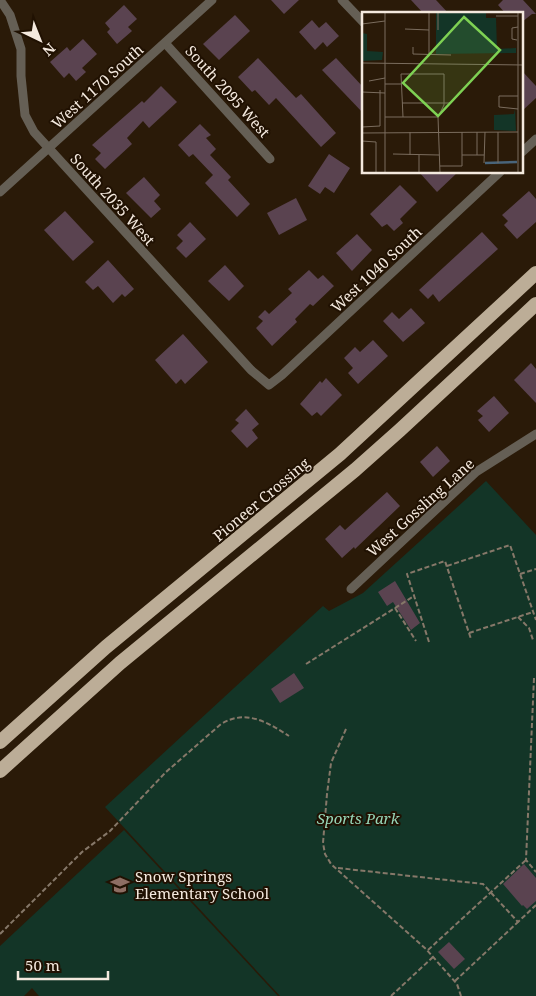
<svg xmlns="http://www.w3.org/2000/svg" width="536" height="996" font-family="'Noto Serif',serif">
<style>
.green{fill:#133527}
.building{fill:#5a4350}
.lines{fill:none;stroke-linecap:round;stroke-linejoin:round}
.path{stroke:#867869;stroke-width:2;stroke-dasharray:5 2.5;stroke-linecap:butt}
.minor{stroke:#655f55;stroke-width:9}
.trunk{stroke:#bcad97;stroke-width:14}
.labels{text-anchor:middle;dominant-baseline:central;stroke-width:4;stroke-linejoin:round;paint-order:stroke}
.street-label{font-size:15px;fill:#f4e9de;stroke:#201102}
.park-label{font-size:15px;font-style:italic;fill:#96d6b8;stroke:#201102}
.poi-label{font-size:15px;fill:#f4e9de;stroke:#201102;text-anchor:start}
.inset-river{fill:none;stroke:#49647a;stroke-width:2.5}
.inset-road{fill:none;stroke:#7b6d5e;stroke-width:1}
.view{fill:#7ed153;fill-opacity:0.15;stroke:#7ed153;stroke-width:2.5}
.inset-edge{fill:none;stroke:#f4e9de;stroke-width:2.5}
</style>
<rect width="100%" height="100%" fill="#2a1a08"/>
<!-- green -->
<g class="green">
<path d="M486,481L536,535V996H280L105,807L323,606L329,611L363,593Z"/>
<path d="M124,830L278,996H39L32,988L24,996H0V946Z"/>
</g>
<!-- building -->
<g class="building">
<path d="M271,0H299L284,14Z"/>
<path d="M411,0H436L449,14H424Z"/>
<path d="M503,0H523L536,14H532L522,22V14H506L498,5Z"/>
<path d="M124,5L137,19L128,27L132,31L117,44L107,32L110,29L105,23Z"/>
<path d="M235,15L250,31L219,60L203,44Z"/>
<path d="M312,20L319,28L326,22L339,36L327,47L323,42L315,50L299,32Z"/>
<path d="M83,39L97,54L82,68L86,72L76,81L69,73L64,78L50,62L67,47L70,51Z"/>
<path d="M258,58L296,98L301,94L336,133L321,147L276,98L269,105L255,90L252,92L238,77Z"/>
<path d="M336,58L364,88V114L322,70Z"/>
<path d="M522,71L536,86V98L522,111Z"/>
<path d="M161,86L177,102L149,128L143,121L127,138L132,144L105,169L95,159L101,153L92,145L142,101L144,103Z"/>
<path d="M200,124L211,135L206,138L216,149L210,155L231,177L228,180L250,204L237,217L205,183L213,175L193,154L189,157L178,145Z"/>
<path d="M329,154L350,168L334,193L325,187L320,194L308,186Z"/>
<path d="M419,172H458L437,192Z"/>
<path d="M144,177L160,195L154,201L161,209L151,218L126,193Z"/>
<path d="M400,185L417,202L400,219L403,223L394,231L387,224L382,227L370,214Z"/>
<path d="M529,191L536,199V222L517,239L504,225L508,221L502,215Z"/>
<path d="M296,198L307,220L279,235L267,213Z"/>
<path d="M65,211L94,242L73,261L44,230Z"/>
<path d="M190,222L206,239L186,258L176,248L183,241L177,235Z"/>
<path d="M482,232L498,249L439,302L433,294L428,299L419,290Z"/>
<path d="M357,234L372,250L352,271L336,253Z"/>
<path d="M108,260L134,289L125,297L122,294L113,303L98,286L93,290L85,282Z"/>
<path d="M225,265L244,286L229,301L208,281Z"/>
<path d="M309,270L318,279L323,275L334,286L313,306L310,304L295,319L297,322L272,346L256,328L263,321L258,317L265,310L269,314L292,293L288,289Z"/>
<path d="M411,308L425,323L403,342L383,321L392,312L399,319Z"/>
<path d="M183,334L208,362L185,384L181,379L176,384L155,360Z"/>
<path d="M373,340L388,356L358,384L348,373L353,368L344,358L355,347L360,352Z"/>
<path d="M531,363L536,369V403L514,380Z"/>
<path d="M326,378L342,395L321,416L317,412L312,416L300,404L320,381L322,383Z"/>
<path d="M494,396L509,413L489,432L478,420L483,416L477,411Z"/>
<path d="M246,409L259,424L252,430L258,438L247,448L231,431L239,423L235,420Z"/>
<path d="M437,446L450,461L433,477L420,462Z"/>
<path d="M387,492L400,506L355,549L354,547L342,558L325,539L340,525L345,530Z"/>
<path d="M395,581L420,623L411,630L393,602L387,606L378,592Z"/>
<path d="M294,673L304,688L280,703L271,689Z"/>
<path d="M524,864L536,878V901L527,909L523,905L522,906L503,884Z"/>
<path d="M449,942L465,959L454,969L438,952Z"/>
</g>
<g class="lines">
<!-- path -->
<g class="path">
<path d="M447,566L510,545L536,620"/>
<path d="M520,574L536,569"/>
<path d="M395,608L416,641"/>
<path d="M518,617L529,628L533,640"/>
<path d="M469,633L533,612"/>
<path d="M429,642L407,574L445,561L471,639"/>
<path d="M306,664L414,596"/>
<path d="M534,678L526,860L536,872"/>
<path d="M346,729L331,763L327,794L323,843L325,854L331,864L426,949L457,984L461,996"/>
<path d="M338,868L483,884L518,922L536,905"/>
<path d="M0,934L82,852L110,831L166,772L221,724C246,709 267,722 289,736"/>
<path d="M428,950L526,860"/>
<path d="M455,981L518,922"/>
<path d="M391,996L433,957"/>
</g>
<!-- minor -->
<g class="minor">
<path d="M0,0L10,15L21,49V76L25,115L34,132L251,370L269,385L282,375L500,172"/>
<path d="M342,0L364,23"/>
<path d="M165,43L270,159"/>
<path d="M522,152L536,139"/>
<path d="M0,192L212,0"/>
<path d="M351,589L476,472L536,434"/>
</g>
<!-- trunk -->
<g class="trunk">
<path d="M0,742L106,647L340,454L536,273"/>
<path d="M0,771L120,663L355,470L400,430L536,304"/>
</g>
</g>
<!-- icons -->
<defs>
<g id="school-bare" transform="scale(1.5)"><path d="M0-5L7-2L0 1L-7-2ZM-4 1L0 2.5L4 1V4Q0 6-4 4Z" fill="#8d6e63" stroke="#201102" stroke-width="2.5" paint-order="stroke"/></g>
</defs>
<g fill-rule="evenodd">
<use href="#school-bare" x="120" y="885"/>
</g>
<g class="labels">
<!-- street labels -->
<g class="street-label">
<text transform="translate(97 86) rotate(-42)">West 1170 South</text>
<text transform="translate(228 91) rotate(48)">South 2095 West</text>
<text transform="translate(113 199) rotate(48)">South 2035 West</text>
<text transform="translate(376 269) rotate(-43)">West 1040 South</text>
<text transform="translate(261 499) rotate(-40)">Pioneer Crossing</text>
<text transform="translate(420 507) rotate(-42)">West Gossling Lane</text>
</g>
<!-- park labels -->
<g class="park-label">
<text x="358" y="818">Sports Park</text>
</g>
<!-- poi labels -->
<g class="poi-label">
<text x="135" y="876">Snow Springs<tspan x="135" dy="17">Elementary School</tspan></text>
</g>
</g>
<!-- overview -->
<g transform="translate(362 12)">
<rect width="161" height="161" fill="#2a1a08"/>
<path d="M74,0H124V6H134L135,37L154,36V41L74,42ZM0,21L5,22V39L21,40L20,48L0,49ZM153,97L154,119L132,118V103L152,102Z" fill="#133527"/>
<path class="inset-river" d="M123,151L155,150"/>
<path class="inset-road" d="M23,0V161M67,0V42M76,0V18M156,0V161M134,4H156M0,12L23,9M43,17L67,18M155,28L150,27V16L156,15M51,35V42L89,43M0,51L162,53M7,69L23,66M23,72H39M0,80L23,81M156,84H137V95L156,97M40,91H89M23,105H76M41,105L39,62H82V93L76,105L78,161M0,115L18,114V78M48,120V143M115,120V143M0,121L156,120M0,129L14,130V161M31,142L77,143M57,143V161M100,143H122M122,151L123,120M136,151V120M78,154H100V120"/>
<path class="view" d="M102,5L138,38L76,104L41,71Z"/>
<rect width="161" height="161" class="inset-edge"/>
</g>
<!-- north arrow -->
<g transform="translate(40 40) rotate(137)" stroke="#201102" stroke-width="4" paint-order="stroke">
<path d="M0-4L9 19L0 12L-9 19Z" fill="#f4e9de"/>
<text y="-8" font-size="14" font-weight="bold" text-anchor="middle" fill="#f4e9de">N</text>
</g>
<!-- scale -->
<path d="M18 971v8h90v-8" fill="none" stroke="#f4e9de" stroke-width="2.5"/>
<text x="25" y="971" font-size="15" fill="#f4e9de" stroke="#201102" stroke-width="4" paint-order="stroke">50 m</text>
</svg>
